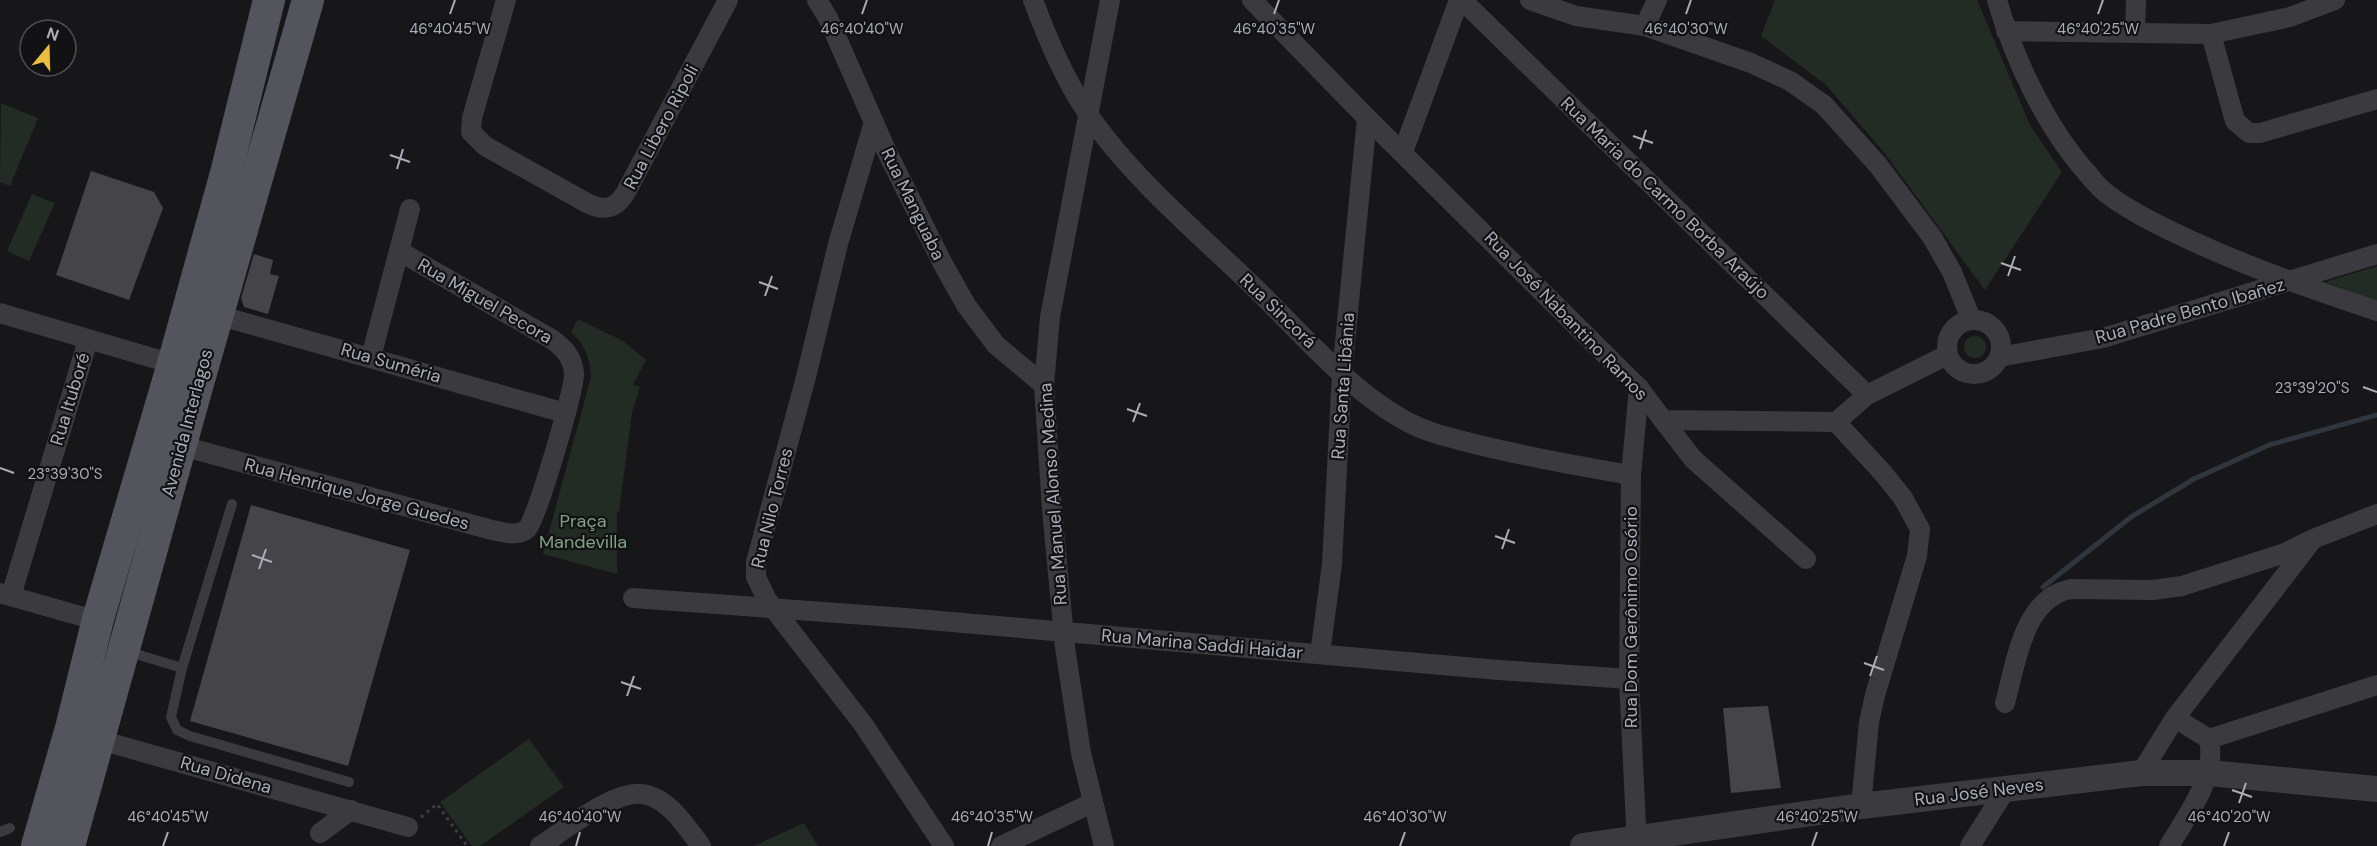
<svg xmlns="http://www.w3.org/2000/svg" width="2377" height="846" font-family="'DM Sans',sans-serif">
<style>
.green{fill:#232b25}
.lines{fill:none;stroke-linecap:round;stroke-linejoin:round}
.stream{stroke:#2f363e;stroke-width:5}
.building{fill:#444449}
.path{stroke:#3e3f44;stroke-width:3;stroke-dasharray:3 4.5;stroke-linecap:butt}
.service{stroke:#3a3a3f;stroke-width:10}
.minor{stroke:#3a3a3f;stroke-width:20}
.tertiary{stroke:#3a3a3f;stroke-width:26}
.primary{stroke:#54555c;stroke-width:32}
.ticks{fill:none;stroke:#aaadb8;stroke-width:2}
.labels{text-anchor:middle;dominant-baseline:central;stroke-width:4.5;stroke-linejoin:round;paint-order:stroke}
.street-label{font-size:18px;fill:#aaadb8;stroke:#121214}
.park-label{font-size:18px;fill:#82a287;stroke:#121214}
.ticks-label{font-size:15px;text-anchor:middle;fill:#aaadb8;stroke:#121214;stroke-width:4.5;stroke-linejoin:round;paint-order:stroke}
</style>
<rect width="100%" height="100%" fill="#171719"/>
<!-- green -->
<g class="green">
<path d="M1775,0H1977L2030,125L2062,172L1985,290L1883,151L1826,85L1761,36Z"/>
<path d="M1,103L38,118L10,186L0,182Z"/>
<path d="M32,194L55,203L29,261L7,251Z"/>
<path d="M2377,266V302L2325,282Z"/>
<path d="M578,319L623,341L646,360L633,385L640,387L632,412L619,512H617V574L543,554L591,377C590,359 585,344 571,332Z"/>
<circle cx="1975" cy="347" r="11"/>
<path d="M529,739L564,787L480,846H472L440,802Z"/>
<path d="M804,823L818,846H754Z"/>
</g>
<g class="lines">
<!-- stream -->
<path class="stream" d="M2043,587L2131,517L2194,479L2269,445L2377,415"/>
</g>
<!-- building -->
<g class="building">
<path d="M91,171L154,192L163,208L129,300L56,275Z"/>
<path d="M254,254L273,260L270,274L279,276L268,314L244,307L241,298Z"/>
<path d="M251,505L410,550L348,766L190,721Z"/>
<path d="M1768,706L1781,788L1731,793L1723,708Z"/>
</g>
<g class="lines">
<!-- path -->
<path class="path" d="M421,817L437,804L467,846"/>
<!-- service -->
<g class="service">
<path d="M232,504L182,668L171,717L177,730L190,736L349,782"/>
<path d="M126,651L182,668"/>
<path d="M0,832L10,828"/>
</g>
<!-- minor -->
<g class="minor">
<path d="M506,0L472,118L471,132L485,146L587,203C605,212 616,209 626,192L728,0"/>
<path d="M817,0L828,18L886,150L943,264L966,305L996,345L1044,385"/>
<path d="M1033,0C1048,40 1064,78 1088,114C1132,178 1198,233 1254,287C1299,331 1351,392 1406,421C1427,433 1452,438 1475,444C1527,457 1578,466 1631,475"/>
<path d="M1252,0L1367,118L1639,388L1663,420L1836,422L1867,395L1947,355"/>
<path d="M1462,0L1867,395"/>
<path d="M1530,0L1576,16L1645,26L1751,63L1790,81L1824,105L1878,165L1932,237L1952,272L1971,319"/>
<path d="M1997,0C2014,59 2046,127 2087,173C2093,180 2099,188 2106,193C2126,209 2150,221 2173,232C2239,264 2308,288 2377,311"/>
<path d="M1645,26L1657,0"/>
<path d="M2006,31L2211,34L2290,17L2335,0"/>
<path d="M2135,33L2136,0"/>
<path d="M2211,34L2235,121L2249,133H2260L2377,99"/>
<path d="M874,122L838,244L806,377L756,562V577L767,600L863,724L944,846"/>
<path d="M1403,152L1459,0"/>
<path d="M0,313L173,364"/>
<path d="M217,315L565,413"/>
<circle cx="1974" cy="347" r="27"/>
<path d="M371,357L410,209"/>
<path d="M1999,357L2103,338L2377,254"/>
<path d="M1663,420L1693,459L1806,559"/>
<path d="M1836,422L1883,473L1903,498L1920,529L1917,556L1875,695L1869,722L1861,806"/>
<path d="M182,446L492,530C503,532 517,537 527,529C536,522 575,388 574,374C573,358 565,349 553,340L399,251"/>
<path d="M0,593L84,617L98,619"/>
<path d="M11,596L88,340"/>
<path d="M633,598L906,618L1499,670L1629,679"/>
<path d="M1320,654L1332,564L1342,373L1367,118"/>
<path d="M2005,703C2016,663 2023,598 2071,589L2153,590L2182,586L2285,553L2313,539L2377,514"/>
<path d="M2175,718L2310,543"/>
<path d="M100,740L408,827"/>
<path d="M2141,773L2175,718L2209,739L2377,685"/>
<path d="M320,833L351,810"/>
<path d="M540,846C565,830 618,786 647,795C671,801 687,828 701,846"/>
<path d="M1001,846L1092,803"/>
<path d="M1104,846L1081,753L1065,647L1052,510L1044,385L1050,317L1110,0"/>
<path d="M1637,846L1629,679L1631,475L1639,388"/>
<path d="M1970,846L2006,789"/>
<path d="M2169,846C2188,814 2217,777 2209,739"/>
</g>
<!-- tertiary -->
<path class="tertiary" d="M1583,846L1861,806L2141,773H2209L2377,789"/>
<!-- primary -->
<g class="primary">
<path d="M37,846L71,728L98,619L173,364L226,173L269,0"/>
<path d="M69,846L197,387L308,0"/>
</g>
</g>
<!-- ticks -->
<path class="ticks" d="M450,14L455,0M862,14L867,0M1274,14L1279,0M1686,14L1691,0M2098,14L2103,0M1633,136L1653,143M1640,149L1646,130M390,155L410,162M397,169L403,149M2001,263L2021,270M2008,276L2015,256M759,282L778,289M765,296L772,276M2363,387L2377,392M1127,409L1147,416M1133,422L1140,403M0,468L14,473M1495,536L1515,543M1502,549L1509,529M252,555L272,562M259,569L266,549M1864,663L1884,670M1870,676L1877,656M621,682L641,689M627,696L634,676M2232,790L2252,797M2239,803L2246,783M163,846L168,832M576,846L580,832M988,846L992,832M1400,846L1405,832M1812,846L1817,832M2224,846L2229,832"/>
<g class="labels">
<!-- street labels -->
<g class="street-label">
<text transform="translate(661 127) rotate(-62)">Rua Libero Ripoli</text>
<text transform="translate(1665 198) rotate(44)">Rua Maria do Carmo Borba Araújo</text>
<text transform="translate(913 204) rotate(64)">Rua Manguaba</text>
<text transform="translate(485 301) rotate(30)">Rua Miguel Pecora</text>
<text transform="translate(1278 311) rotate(44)">Rua Sincorá</text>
<text transform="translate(2190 311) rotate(-16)">Rua Padre Bento Ibañez</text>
<text transform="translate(1566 316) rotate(46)">Rua José Nabantino Ramos</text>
<text transform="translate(391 363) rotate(16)">Rua Suméria</text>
<text transform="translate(1343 386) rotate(-86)">Rua Santa Libânia</text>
<text transform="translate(70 399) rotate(-73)">Rua Ituboré</text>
<text transform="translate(187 423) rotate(-75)">Avenida Interlagos</text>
<text transform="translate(357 494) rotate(15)">Rua Henrique Jorge Guedes</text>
<text transform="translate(1053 494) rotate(-94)">Rua Manuel Alonso Medina</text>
<text transform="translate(772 508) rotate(-76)">Rua Nilo Torres</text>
<text transform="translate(1631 617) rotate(-90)">Rua Dom Gerônimo Osório</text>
<text transform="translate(1202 644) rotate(5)">Rua Marina Saddi Haidar</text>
<text transform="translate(226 775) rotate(16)">Rua Didena</text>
<text transform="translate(1979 792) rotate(-7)">Rua José Neves</text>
</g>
<!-- park labels -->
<g class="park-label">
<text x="583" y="521">Praça<tspan x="583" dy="21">Mandevilla</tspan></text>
</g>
</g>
<g class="ticks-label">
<text x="862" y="34">46°40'40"W</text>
<text x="450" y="34">46°40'45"W</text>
<text x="1274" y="34">46°40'35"W</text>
<text x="1686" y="34">46°40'30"W</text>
<text x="2098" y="34">46°40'25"W</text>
<text x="2312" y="393">23°39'20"S</text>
<text x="65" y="479">23°39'30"S</text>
<text x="168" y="822">46°40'45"W</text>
<text x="580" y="822">46°40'40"W</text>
<text x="992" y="822">46°40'35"W</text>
<text x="1405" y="822">46°40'30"W</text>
<text x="1817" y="822">46°40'25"W</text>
<text x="2229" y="822">46°40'20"W</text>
</g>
<!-- north arrow -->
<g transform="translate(48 48) rotate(19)"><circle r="28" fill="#121214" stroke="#4f5056" stroke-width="1.5"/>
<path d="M0-4.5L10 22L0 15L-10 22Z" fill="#e9bf3f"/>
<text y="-9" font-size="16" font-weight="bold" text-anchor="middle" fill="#aaadb8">N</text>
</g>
</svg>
